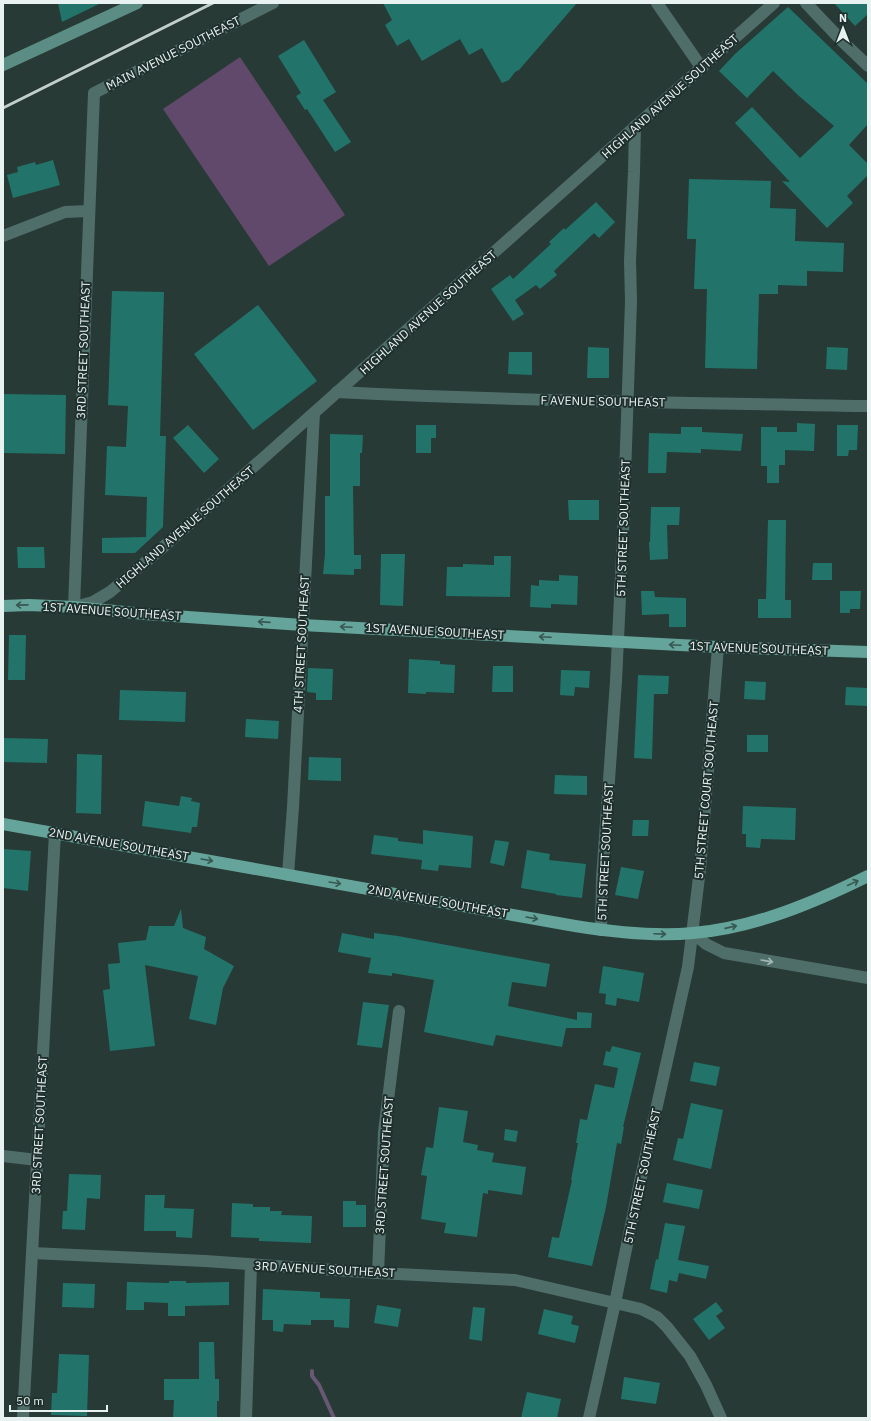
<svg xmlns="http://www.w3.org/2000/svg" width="871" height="1421" font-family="'IBM Plex Sans',sans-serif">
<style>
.green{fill:#61496b}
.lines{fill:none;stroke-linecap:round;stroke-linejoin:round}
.stream{stroke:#685873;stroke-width:4}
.building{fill:#22746a}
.street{stroke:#506e69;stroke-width:12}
.secondary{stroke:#5c8d85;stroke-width:12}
.primary{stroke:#65a49a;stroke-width:12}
.rail{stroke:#c3cfcd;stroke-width:3}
.oneway{stroke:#375852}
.oneway2{stroke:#a4b7b4}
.labels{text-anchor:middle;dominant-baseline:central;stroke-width:4;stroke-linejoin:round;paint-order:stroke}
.street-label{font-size:12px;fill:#e8f3f1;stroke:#1e2f2c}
</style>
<rect width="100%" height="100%" fill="#273a36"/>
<!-- green -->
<path class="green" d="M240,57L345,215L269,266L163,109Z"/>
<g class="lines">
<!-- stream -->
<path class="stream" d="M312,1371V1376L319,1385L334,1418"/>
</g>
<!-- building -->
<g class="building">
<path d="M58,3H101L62,22Z"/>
<path d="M383,3H577L519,70L515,72L509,80L502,83L482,48L469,55L460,39L422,61L409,39L397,46L385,25L392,20Z"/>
<path d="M834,3H868V14L855,26Z"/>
<path d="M788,7L868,84V124L849,145L868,164V175L847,196L853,203L827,228L782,181L790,182L735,123L752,107L800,158L834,126L799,96L773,71L747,98L719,71L735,54Z"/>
<path d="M304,40L336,92L323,100L351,142L335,152L307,109L305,110L296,96L301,93L278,56Z"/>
<path d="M53,160L60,185L13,198L7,175L18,172L17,167L35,162L36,165Z"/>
<path d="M689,179L771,181L770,208L796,209L795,241L844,243L843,272L807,271V286L778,285V294H759L757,369L705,368L707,289H694L696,239H687Z"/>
<path d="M596,202L615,222L599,238L594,233L554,271L557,275L540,289L536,285L515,300L524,314L513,321L491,289L510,275L513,279L551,244L549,242L564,228L565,230Z"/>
<path d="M112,291L164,292L160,436H166L163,527L135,553H102V538L146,537L147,497L105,495L107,446L126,447L128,406L108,405Z"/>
<path d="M258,305L317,381L253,430L194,354Z"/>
<path d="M588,347L609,348V378H587Z"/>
<path d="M827,347L848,348L847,370L826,369Z"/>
<path d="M509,352H532V375L508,374Z"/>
<path d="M3,394L66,395L65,454L3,453Z"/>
<path d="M797,423L815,424L814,451L785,450V465H779V483H767V466H761V427H777V432H797Z"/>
<path d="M188,425L219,459L204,473L173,438Z"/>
<path d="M416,425H436V438H431V453H416Z"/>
<path d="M837,425H858L857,450H849L848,456H837Z"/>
<path d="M681,427H702V432L743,434L741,451L701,449V453L667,452L666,473H648L649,433L681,434Z"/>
<path d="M330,434L363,435L362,453H360V486H353L354,555H361V569H354V575L323,574L325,554V496H330Z"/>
<path d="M568,500H599V520H569Z"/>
<path d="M651,507H680L679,525H667L668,559L650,560L649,542H650Z"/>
<path d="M768,520H786L785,600H791V618H758V599H766Z"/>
<path d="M17,547H44L45,568H18Z"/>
<path d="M381,554H405L403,606L380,605Z"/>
<path d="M494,556H511L510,597L446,596L447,567H463V564L494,565Z"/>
<path d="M813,563H832V580H812Z"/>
<path d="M559,575L578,576L577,605L551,604V608L530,607L531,585L539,586V580L559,581Z"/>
<path d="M641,591H654L655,597L686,598V627H669V614L642,615Z"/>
<path d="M840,591H861L860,609H850V613H840Z"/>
<path d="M9,635H26L25,680H8Z"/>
<path d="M409,659L440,661V664L455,665L454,693L426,692V694L408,693Z"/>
<path d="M493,666H513V692H492Z"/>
<path d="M308,668L333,669L332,700H316V693L307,692Z"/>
<path d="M561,670L590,671L589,688L575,687L574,696L560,695Z"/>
<path d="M638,675L669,676L668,694H654L652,759L634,758Z"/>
<path d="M745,681L766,682L765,700L744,699Z"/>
<path d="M846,687L868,688V706L845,705Z"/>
<path d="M120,690L186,692L185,722L119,720Z"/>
<path d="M246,719L279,721L278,739L245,737Z"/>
<rect x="747" y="735" width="21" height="17"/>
<path d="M3,738L48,739L47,763L3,762Z"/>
<path d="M77,754L102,755L101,814L76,813Z"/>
<path d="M309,757L341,758V781L308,780Z"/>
<path d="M555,775L587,776V795L554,794Z"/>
<path d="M181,796L192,798L191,801L200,803L197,827H192L191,833L142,826L145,801L179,806Z"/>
<path d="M743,806L796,808L795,840L761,839L760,848L746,847V834H742Z"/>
<path d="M633,820H649L648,836H632Z"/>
<path d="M423,830L473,836L471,868L439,865L438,871L421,869L422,860L371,854L374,835L398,838V841L423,844Z"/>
<path d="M495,840L509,842L504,866L490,863Z"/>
<path d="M3,849L31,851L28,891L3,888Z"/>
<path d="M527,850L550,854L549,860L586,864L582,898L556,895V894L521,888Z"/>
<path d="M621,867L644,871L638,899L615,895Z"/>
<path d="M181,909L183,928L206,937L204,949L234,966L223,988L216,1025L189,1019L198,976L145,965L155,1046L110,1051L103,990L110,989L108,964L120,963L118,943L146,940L149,926H174Z"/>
<path d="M342,933L374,939V933L398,936L550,964L546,987L512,982L508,1006L577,1020V1012L592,1013L591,1028H566L562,1047L496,1035L493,1046L424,1032L434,980L392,973V976L368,973L371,958L338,952Z"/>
<path d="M603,966L644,973L639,1002L617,998L616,1006L605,1004L606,994L599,993Z"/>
<path d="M363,1002L389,1005L382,1048L357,1045Z"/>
<path d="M612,1046L641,1053L623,1127H624L621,1144L617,1143L606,1207L592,1266L548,1257L552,1237L559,1238L572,1180H571L578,1143H576L580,1119L587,1120L595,1084L614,1088L618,1068L603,1065L606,1051L610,1052Z"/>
<path d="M694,1062L720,1067L716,1086L690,1081Z"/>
<path d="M691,1103L723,1110L711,1169L673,1160L678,1138L683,1139Z"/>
<path d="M439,1107L468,1111L463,1142L478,1145L477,1150L494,1153L492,1162L526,1167L522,1195L488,1190V1194L483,1193L477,1237L444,1233L446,1223L421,1219L427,1176L421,1175L426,1147L433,1148Z"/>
<path d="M505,1129L518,1131L516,1142L504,1140Z"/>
<path d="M69,1174L101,1175L100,1199L87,1198L85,1230L62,1229L63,1211H67Z"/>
<path d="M667,1183L703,1190L699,1209L663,1202Z"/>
<path d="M145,1195H165L164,1208L194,1209L192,1238L176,1237V1231H144Z"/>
<path d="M343,1201H356V1205H366V1227H343Z"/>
<path d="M232,1203L253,1204V1207H270V1211H282L281,1215L312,1216L311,1243L259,1241V1238L231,1237Z"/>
<path d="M665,1223L685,1226L678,1260L709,1266L706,1279L679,1273L677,1282L669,1280L667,1293L650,1289L656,1259L658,1260Z"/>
<path d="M169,1281H186V1283L229,1282V1305L185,1306V1316H168V1303L144,1302V1310H126L127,1282L169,1283Z"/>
<path d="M63,1283L95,1284L94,1308L62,1307Z"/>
<path d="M263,1289L320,1292V1298L350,1299L349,1328L334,1327V1320H311V1325L284,1324L283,1332L273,1331V1320H262Z"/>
<path d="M716,1302L723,1311L716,1316L725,1328L709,1340L693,1319Z"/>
<path d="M377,1305L401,1309L398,1327L374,1323Z"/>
<path d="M473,1307L485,1308L482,1341L469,1339Z"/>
<path d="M544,1309L573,1316L571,1324L579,1326L575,1343L538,1334Z"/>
<path d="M199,1342H214L215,1379H219V1401H217V1418H173L174,1400H164V1379H199Z"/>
<path d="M59,1354L89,1355L87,1416L51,1415L52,1393H57Z"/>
<path d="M624,1377L660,1383L656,1404L621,1399Z"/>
<path d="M527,1392L561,1399L557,1418H521Z"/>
</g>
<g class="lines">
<!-- street -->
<g class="street">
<path d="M273,3L94,93L74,607L93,602L110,592L161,549L774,3"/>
<path d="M657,3L701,67"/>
<path d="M806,3L843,42L868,66"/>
<path d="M3,236L65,212L88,211"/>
<path d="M337,392C514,401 691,403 868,406"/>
<path d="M288,875L293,807L314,413"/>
<path d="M601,930L602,879L616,681L623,534L631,301L630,261L634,172L635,126"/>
<path d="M693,933L706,944L724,953L868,978"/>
<path d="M3,1156L37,1160"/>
<path d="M32,1253L205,1261L378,1273L515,1280L615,1303L641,1309L657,1317L667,1327L690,1356L706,1385L721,1418"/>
<path d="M378,1273L384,1132L399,1011"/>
<path d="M23,1418L55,833"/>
<path d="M246,1418L251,1265"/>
<path d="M589,1418L615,1303L639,1186L688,967L700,869L718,647"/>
</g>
<!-- secondary -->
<path class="secondary" d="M3,65L137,3"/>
<!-- primary -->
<g class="primary">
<path d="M3,606L29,605L74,607L145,614L302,625L718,647L868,652"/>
<path d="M3,824L575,926C613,932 654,937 693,933C754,928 813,903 868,876"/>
</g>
<!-- rail -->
<path class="rail" d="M3,108L213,3"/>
</g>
<!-- one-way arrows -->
<defs><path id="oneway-shaft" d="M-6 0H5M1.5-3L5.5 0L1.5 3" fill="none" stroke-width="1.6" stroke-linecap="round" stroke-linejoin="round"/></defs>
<g class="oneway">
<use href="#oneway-shaft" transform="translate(22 605) rotate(179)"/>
<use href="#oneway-shaft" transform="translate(264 622) rotate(-176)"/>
<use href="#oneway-shaft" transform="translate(346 627) rotate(-177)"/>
<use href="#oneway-shaft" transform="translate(545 637) rotate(-177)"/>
<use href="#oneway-shaft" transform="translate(675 645) rotate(-177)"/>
<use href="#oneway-shaft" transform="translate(207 860) rotate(10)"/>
<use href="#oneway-shaft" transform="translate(335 883) rotate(9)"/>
<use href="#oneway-shaft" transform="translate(853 883) rotate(-25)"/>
<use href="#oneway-shaft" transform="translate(532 918) rotate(10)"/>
<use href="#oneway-shaft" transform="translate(731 927) rotate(-13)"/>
<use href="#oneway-shaft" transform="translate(660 934) rotate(2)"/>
</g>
<use class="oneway2" href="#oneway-shaft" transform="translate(767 961) rotate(10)"/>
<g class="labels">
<!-- street labels -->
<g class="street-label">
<text transform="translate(173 53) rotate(-27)">MAIN AVENUE SOUTHEAST</text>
<text transform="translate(670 96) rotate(-42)">HIGHLAND AVENUE SOUTHEAST</text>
<text transform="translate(428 312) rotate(-42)">HIGHLAND AVENUE SOUTHEAST</text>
<text transform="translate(83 350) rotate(-88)">3RD STREET SOUTHEAST</text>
<text transform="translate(603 401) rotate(1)">F AVENUE SOUTHEAST</text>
<text transform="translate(185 527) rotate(-41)">HIGHLAND AVENUE SOUTHEAST</text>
<text transform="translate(623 528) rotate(-88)">5TH STREET SOUTHEAST</text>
<text transform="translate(112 611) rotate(4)">1ST AVENUE SOUTHEAST</text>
<text transform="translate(435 631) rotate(3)">1ST AVENUE SOUTHEAST</text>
<text transform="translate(301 644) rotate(-87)">4TH STREET SOUTHEAST</text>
<text transform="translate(759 648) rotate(2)">1ST AVENUE SOUTHEAST</text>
<text transform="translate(706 790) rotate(-85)">5TH STREET COURT SOUTHEAST</text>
<text transform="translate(119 844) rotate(10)">2ND AVENUE SOUTHEAST</text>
<text transform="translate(605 852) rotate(-87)">5TH STREET SOUTHEAST</text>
<text transform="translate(438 901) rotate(10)">2ND AVENUE SOUTHEAST</text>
<text transform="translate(39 1125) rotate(-87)">3RD STREET SOUTHEAST</text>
<text transform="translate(384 1165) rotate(-86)">3RD STREET SOUTHEAST</text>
<text transform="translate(642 1176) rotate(-78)">5TH STREET SOUTHEAST</text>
<text transform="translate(325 1269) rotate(3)">3RD AVENUE SOUTHEAST</text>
</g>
</g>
<!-- border -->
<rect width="871" height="1421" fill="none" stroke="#e8f3f1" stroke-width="8"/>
<!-- north arrow -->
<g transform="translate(843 28)" stroke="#1e2f2c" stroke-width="3" paint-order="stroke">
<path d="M0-3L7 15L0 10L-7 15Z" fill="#e8f3f1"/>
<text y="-6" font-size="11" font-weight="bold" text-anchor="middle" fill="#e8f3f1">N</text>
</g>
<!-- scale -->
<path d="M10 1405v6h97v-6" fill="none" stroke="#e8f3f1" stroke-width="2"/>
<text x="16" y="1405" font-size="12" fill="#e8f3f1" stroke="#1e2f2c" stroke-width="3" paint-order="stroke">50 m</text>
</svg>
